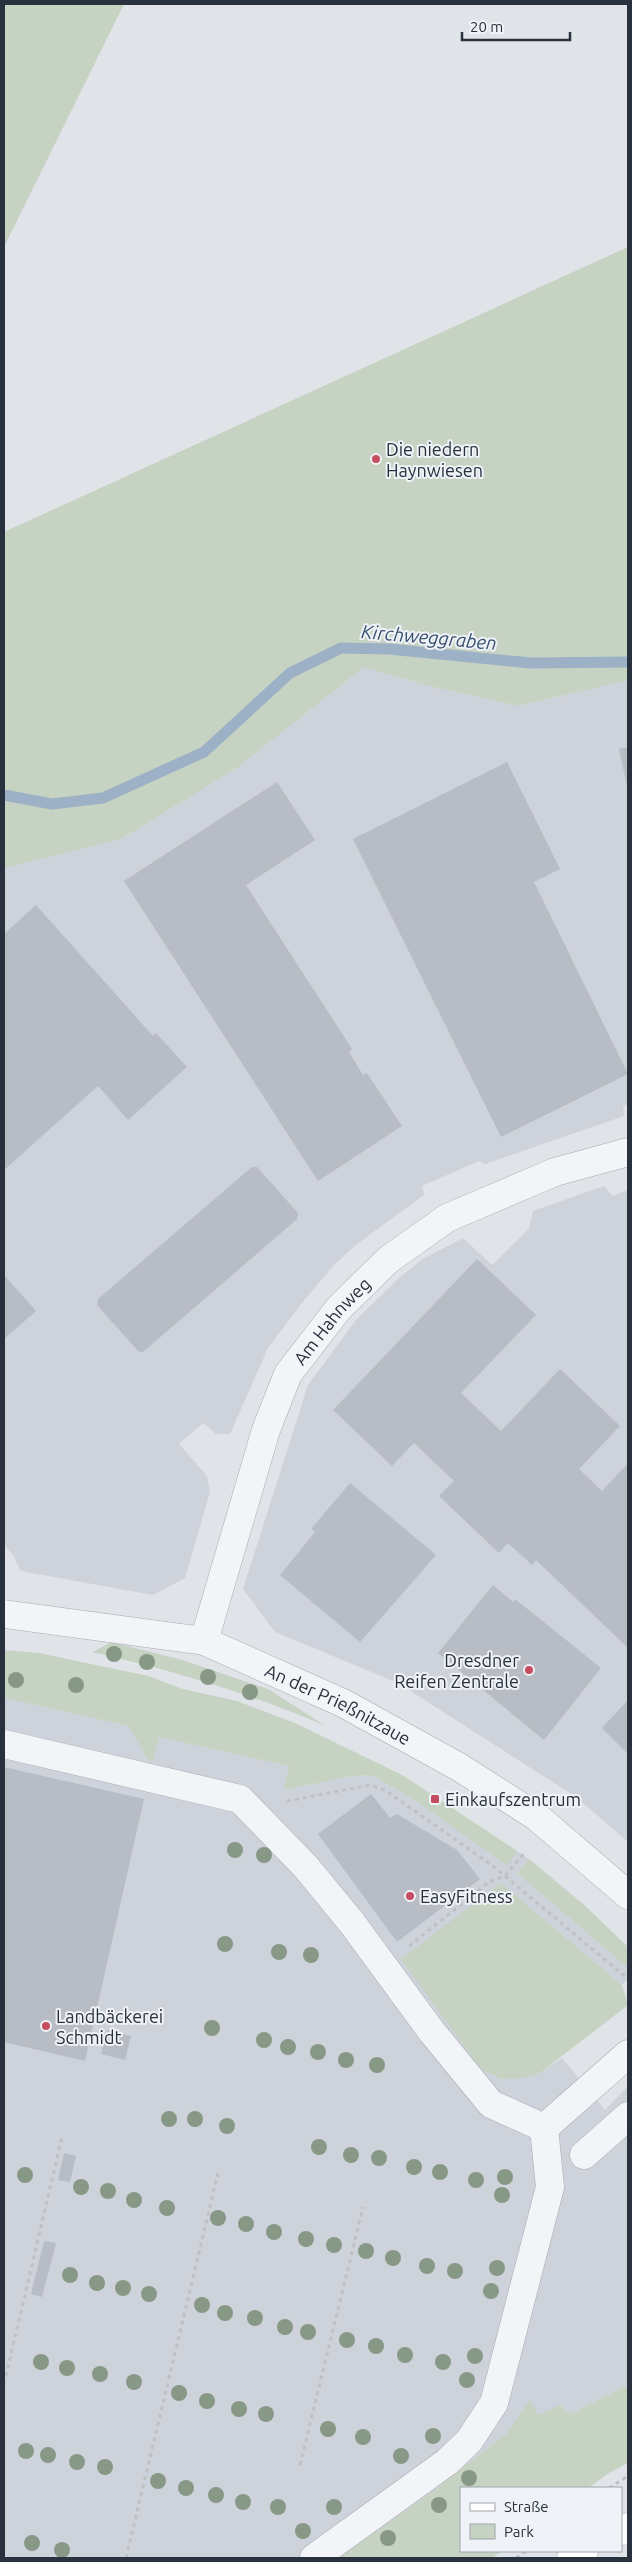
<svg xmlns="http://www.w3.org/2000/svg" width="632" height="2562" font-family="Ubuntu,sans-serif">
<style>
.built{fill:#ced2da}
.green{fill:#c6d2c2}
.lines{fill:none;stroke-linecap:round;stroke-linejoin:round}
.stream{stroke:#9db1c6;stroke-width:11}
.building{fill:#b7bcc5}
.minor-casing{stroke:#a5aab2;stroke-width:29}
.major-casing{stroke:#a0a8b3;stroke-width:29}
.path{stroke:#bec1c7;stroke-width:3;stroke-dasharray:4 4;stroke-linecap:butt}
.minor{stroke:#f2f4f7;stroke-width:28}
.major{stroke:#fff;stroke-width:28}
.tree{fill:#879887}
.poi-dot{fill:#c64c5f;stroke:#eff2f6;stroke-width:2}
.labels{text-anchor:middle;dominant-baseline:central;stroke-width:4;stroke-linejoin:round;paint-order:stroke}
.poi-label{font-size:18px;fill:#29313f;stroke:#eff2f6;text-anchor:start}
.street-label{font-size:18px;fill:#29313f;stroke:#eff2f6}
.water-label{font-size:19px;font-style:italic;fill:#365070;stroke:#eff2f6}
</style>
<rect width="100%" height="100%" fill="#e0e3e8"/>
<!-- built -->
<g class="built">
<path d="M364,667L429,686L519,706L628,680V1104L623,1106L624,1116L485,1164L479,1161L422,1186L424,1195L357,1244L334,1265L301,1304L268,1348L230,1434H216L203,1423L179,1444L207,1476L210,1492L185,1578L153,1595L21,1571L13,1555L4,1545V868L121,839L237,768Z"/>
<path d="M604,1186L613,1196L628,1190V1842L576,1797L398,1683L275,1632L243,1589L308,1385L356,1320L401,1276L423,1259L463,1238L492,1265L529,1229L533,1211Z"/>
<path d="M4,1698L129,1726L153,1761L159,1737L289,1766L284,1790L353,1776L372,1775L416,1801L508,1865L517,1851L529,1859L517,1873L628,1968V1979L622,1985L501,1883L540,2073L562,2058L605,2110L627,2087L628,2089V2385L570,2414L560,2405L538,2415L530,2401L506,2434L424,2498L337,2558H4Z"/>
</g>
<!-- green -->
<g class="green">
<path d="M4,4H124L4,247Z"/>
<path d="M628,247V680L519,706L429,686L364,667L237,768L121,839L4,868V532Z"/>
<path d="M112,1642L182,1660L268,1689L324,1725C248,1693 171,1670 92,1652Z"/>
<path d="M4,1650L39,1653L148,1676L183,1689L237,1701L295,1723L404,1776L517,1851L508,1866L416,1801L372,1775L353,1776L284,1790L289,1766L159,1737L153,1761L148,1760L129,1726L4,1698Z"/>
<path d="M529,1859L583,1904L628,1947V1968L517,1873Z"/>
<path d="M501,1883L622,1985L628,2005L540,2073L518,2079H501L480,2068L401,1959Z"/>
<path d="M628,2385V2463L609,2473L588,2488H461V2551H503L492,2558H337L424,2498L506,2434L530,2400L538,2415L560,2405L570,2414Z"/>
</g>
<g class="lines">
<!-- stream -->
<path class="stream" d="M4,795L52,804L103,798L204,752L290,673L341,648L389,649L531,663L628,662"/>
</g>
<!-- building -->
<g class="building">
<path d="M628,747V786H627L619,749Z"/>
<path d="M507,762L560,869L534,882L628,1074L501,1137L353,839Z"/>
<path d="M277,782L315,840L246,885L352,1049L349,1052L363,1075L367,1073L402,1126L318,1181L124,881Z"/>
<path d="M36,905L153,1036L156,1033L187,1067L128,1120L98,1086L4,1170V934Z"/>
<path d="M252,1167H257L298,1213L297,1219L143,1352L138,1351L97,1305L98,1299Z"/>
<path d="M477,1259L536,1315L461,1393L501,1431L560,1369L620,1426L579,1469L602,1491L628,1463V1648L536,1560L532,1565L508,1543L499,1553L439,1496L454,1481L414,1443L392,1466L333,1410Z"/>
<path d="M4,1275L36,1311L4,1339Z"/>
<path d="M350,1483L436,1555L360,1642L280,1575L315,1532L311,1529Z"/>
<path d="M493,1585L513,1602L515,1599L601,1668L544,1740L438,1653Z"/>
<path d="M628,1700V1754L602,1728Z"/>
<path d="M4,1767L144,1799L85,2061L4,2042Z"/>
<path d="M371,1794L390,1818L397,1814L457,1850L480,1879L397,1942L318,1834Z"/>
<path d="M107,2030L131,2036L125,2060L101,2054Z"/>
<path d="M64,2153L76,2156L70,2182L58,2180Z"/>
<path d="M44,2241L56,2243L42,2297L31,2294Z"/>
</g>
<g class="lines">
<!-- minor casing -->
<g class="minor-casing">
<g id="minor">
<path id="s1" d="M4,1614L204,1641L343,1703L459,1767L537,1817L628,1895"/>
<path id="s2" d="M204,1641L266,1430L288,1374L339,1308L388,1260L447,1218L555,1172L628,1152"/>
<path d="M4,1744L240,1799L306,1867L352,1923L432,2032L491,2104L544,2128"/>
<path d="M544,2128L628,2054"/>
<path d="M584,2155L628,2116"/>
<path d="M314,2558L447,2462L469,2441L494,2403L550,2187L544,2128"/>
</g>
</g>
<!-- major casing -->
<g class="major-casing">
<g id="major">
<path d="M621,2531L628,2527"/>
<path d="M571,2558L584,2551"/>
</g>
</g>
<!-- path -->
<g class="path">
<path d="M287,1801L370,1785L385,1790L493,1866L628,1979"/>
<path d="M409,1946L489,1882L505,1876L526,1851"/>
<path d="M4,2384L62,2137"/>
<path d="M300,2465L363,2207"/>
<path d="M609,2488L628,2476"/>
<path d="M126,2558L218,2173"/>
<path d="M516,2558L526,2551"/>
</g>
<!-- minor -->
<use href="#minor" class="minor"/>
<!-- major -->
<use href="#major" class="major"/>
</g>
<!-- trees -->
<g class="tree">
<circle cx="114" cy="1654" r="8"/>
<circle cx="147" cy="1662" r="8"/>
<circle cx="208" cy="1677" r="8"/>
<circle cx="16" cy="1680" r="8"/>
<circle cx="76" cy="1685" r="8"/>
<circle cx="250" cy="1692" r="8"/>
<circle cx="235" cy="1850" r="8"/>
<circle cx="264" cy="1855" r="8"/>
<circle cx="225" cy="1944" r="8"/>
<circle cx="279" cy="1952" r="8"/>
<circle cx="311" cy="1955" r="8"/>
<circle cx="212" cy="2028" r="8"/>
<circle cx="264" cy="2040" r="8"/>
<circle cx="288" cy="2047" r="8"/>
<circle cx="318" cy="2052" r="8"/>
<circle cx="346" cy="2060" r="8"/>
<circle cx="377" cy="2065" r="8"/>
<circle cx="169" cy="2119" r="8"/>
<circle cx="195" cy="2119" r="8"/>
<circle cx="227" cy="2126" r="8"/>
<circle cx="319" cy="2147" r="8"/>
<circle cx="351" cy="2155" r="8"/>
<circle cx="379" cy="2158" r="8"/>
<circle cx="414" cy="2167" r="8"/>
<circle cx="440" cy="2172" r="8"/>
<circle cx="25" cy="2175" r="8"/>
<circle cx="505" cy="2177" r="8"/>
<circle cx="476" cy="2180" r="8"/>
<circle cx="81" cy="2187" r="8"/>
<circle cx="108" cy="2191" r="8"/>
<circle cx="502" cy="2195" r="8"/>
<circle cx="134" cy="2200" r="8"/>
<circle cx="167" cy="2208" r="8"/>
<circle cx="218" cy="2218" r="8"/>
<circle cx="246" cy="2224" r="8"/>
<circle cx="274" cy="2232" r="8"/>
<circle cx="306" cy="2239" r="8"/>
<circle cx="334" cy="2245" r="8"/>
<circle cx="366" cy="2251" r="8"/>
<circle cx="393" cy="2258" r="8"/>
<circle cx="427" cy="2266" r="8"/>
<circle cx="497" cy="2268" r="8"/>
<circle cx="455" cy="2271" r="8"/>
<circle cx="70" cy="2275" r="8"/>
<circle cx="97" cy="2283" r="8"/>
<circle cx="123" cy="2288" r="8"/>
<circle cx="491" cy="2291" r="8"/>
<circle cx="149" cy="2294" r="8"/>
<circle cx="202" cy="2305" r="8"/>
<circle cx="225" cy="2313" r="8"/>
<circle cx="255" cy="2318" r="8"/>
<circle cx="285" cy="2327" r="8"/>
<circle cx="308" cy="2332" r="8"/>
<circle cx="347" cy="2340" r="8"/>
<circle cx="376" cy="2346" r="8"/>
<circle cx="405" cy="2355" r="8"/>
<circle cx="475" cy="2356" r="8"/>
<circle cx="41" cy="2362" r="8"/>
<circle cx="443" cy="2362" r="8"/>
<circle cx="67" cy="2368" r="8"/>
<circle cx="100" cy="2374" r="8"/>
<circle cx="467" cy="2380" r="8"/>
<circle cx="134" cy="2382" r="8"/>
<circle cx="179" cy="2393" r="8"/>
<circle cx="207" cy="2401" r="8"/>
<circle cx="239" cy="2409" r="8"/>
<circle cx="266" cy="2414" r="8"/>
<circle cx="328" cy="2429" r="8"/>
<circle cx="433" cy="2436" r="8"/>
<circle cx="363" cy="2437" r="8"/>
<circle cx="26" cy="2451" r="8"/>
<circle cx="48" cy="2455" r="8"/>
<circle cx="401" cy="2456" r="8"/>
<circle cx="77" cy="2462" r="8"/>
<circle cx="105" cy="2467" r="8"/>
<circle cx="469" cy="2478" r="8"/>
<circle cx="158" cy="2481" r="8"/>
<circle cx="186" cy="2488" r="8"/>
<circle cx="216" cy="2495" r="8"/>
<circle cx="243" cy="2502" r="8"/>
<circle cx="439" cy="2505" r="8"/>
<circle cx="278" cy="2507" r="8"/>
<circle cx="334" cy="2507" r="8"/>
<circle cx="303" cy="2531" r="8"/>
<circle cx="388" cy="2538" r="8"/>
<circle cx="32" cy="2543" r="8"/>
<circle cx="62" cy="2550" r="8"/>
</g>
<!-- markers -->
<g class="poi-dot">
<circle cx="376" cy="459" r="5"/>
<circle cx="529" cy="1670" r="5"/>
<rect x="430" y="1794" width="10" height="10" rx="2.5"/>
<circle cx="410" cy="1896" r="5"/>
<circle cx="46" cy="2026" r="5"/>
</g>
<g class="labels">
<!-- poi labels -->
<g class="poi-label">
<text x="386" y="449">Die niedern<tspan x="386" dy="21">Haynwiesen</tspan></text>
<text x="519" y="1660" text-anchor="end">Dresdner<tspan x="519" dy="21">Reifen Zentrale</tspan></text>
<text x="445" y="1799">Einkaufszentrum</text>
<text x="420" y="1896">EasyFitness</text>
<text x="56" y="2016">Landbäckerei<tspan x="56" dy="21">Schmidt</tspan></text>
</g>
<!-- street labels -->
<g class="street-label">
<text stroke="none"><textPath href="#s2" startOffset="349">Am Hahnweg</textPath></text>
<text stroke="none"><textPath href="#s1" startOffset="350">An der Prießnitzaue</textPath></text>
</g>
<!-- water labels -->
<g class="water-label">
<text transform="translate(429 637) rotate(5)">Kirchweggraben</text>
</g>
</g>
<!-- border -->
<rect width="632" height="2562" fill="none" stroke="#29313f" stroke-width="10"/>
<!-- legend -->
<rect x="460" y="2487" width="162" height="65" fill="#eff2f6" stroke="#a0a5ad"/>
<rect x="470" y="2503" width="25" height="8" fill="#ffffff" stroke="#a0a5ad"/>
<text x="504" y="2512" font-size="15" fill="#29313f">Straße</text>
<rect x="470" y="2524" width="25" height="15" fill="#c6d2c2" stroke="#a0a5ad"/>
<text x="504" y="2537" font-size="15" fill="#29313f">Park</text>
<!-- scale -->
<path d="M462 32v8h108v-8" fill="none" stroke="#29313f" stroke-width="2.5"/>
<text x="470" y="32" font-size="15" fill="#29313f" stroke="#eff2f6" stroke-width="4" paint-order="stroke">20 m</text>
</svg>
